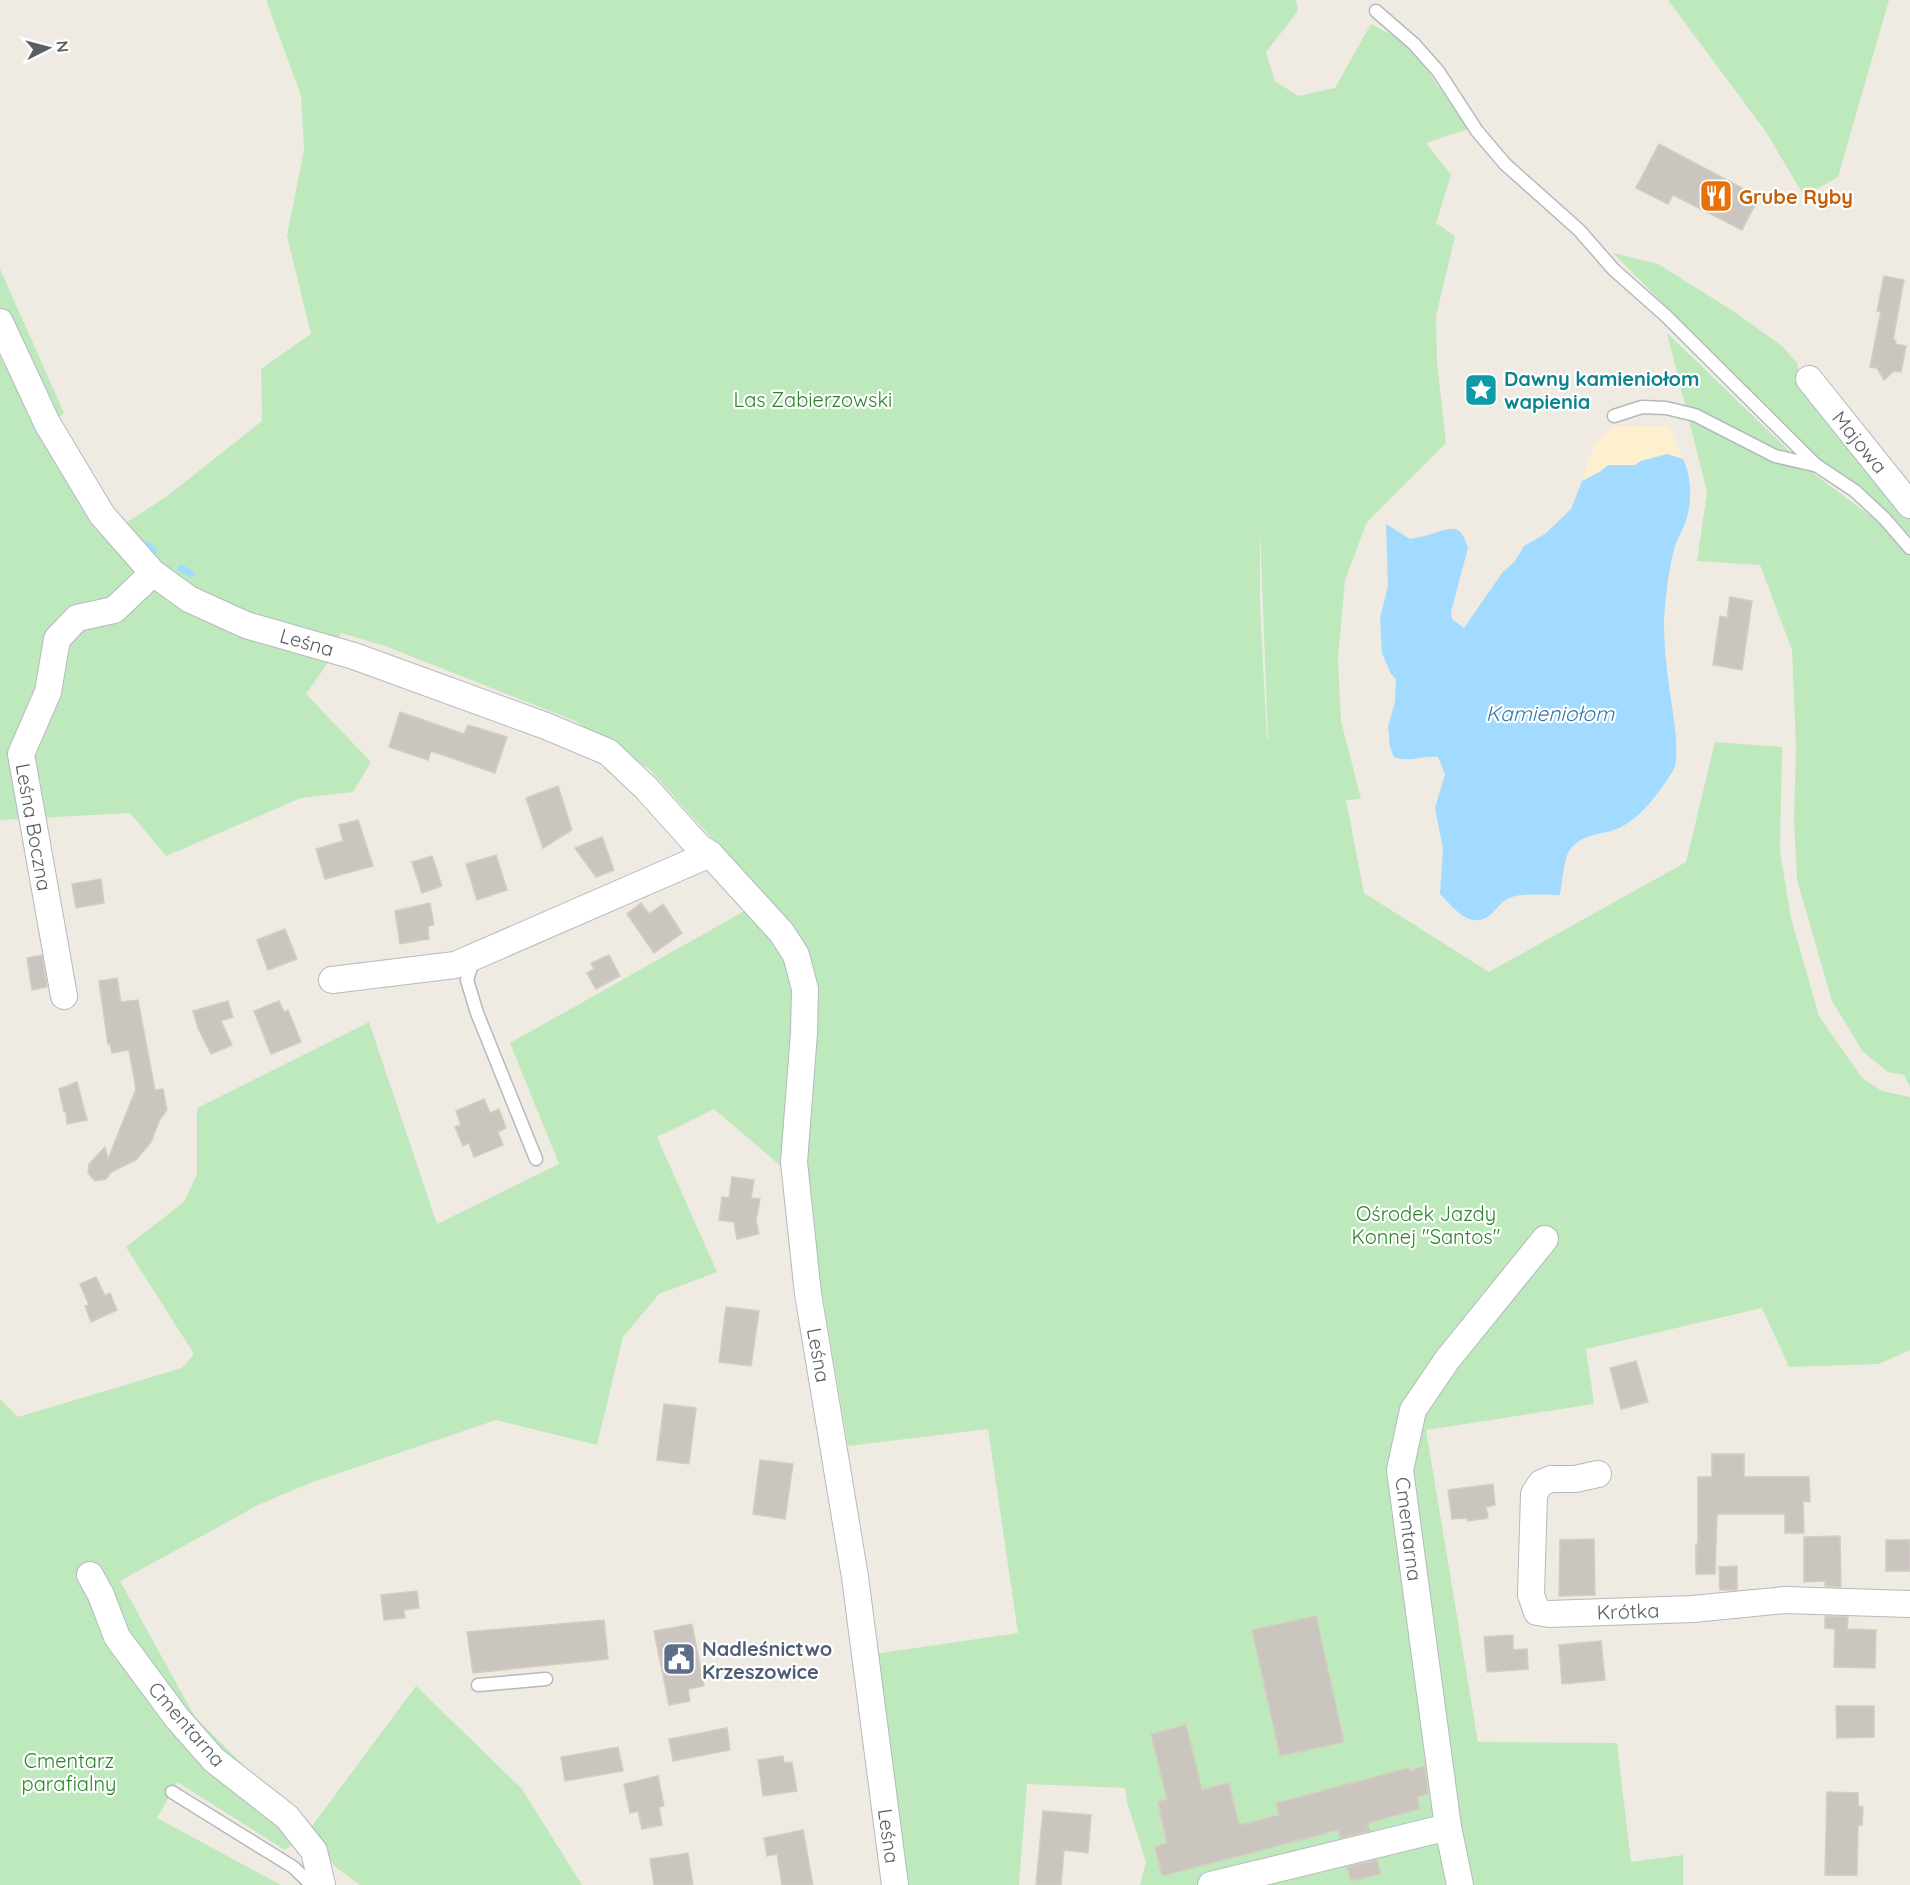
<svg xmlns="http://www.w3.org/2000/svg" width="1910" height="1885" font-family="Quicksand,sans-serif">
<style>
.green{fill:#bee9bc;fill-rule:evenodd}
.sand{fill:#fef0ce}
.water{fill:#a2dbff}
.lines{fill:none;stroke-linecap:round;stroke-linejoin:round}
.stream{stroke:#a2dbff;stroke-width:7}
.building{fill:#cac6bf;stroke:#d4cdc0;stroke-width:1.5}
.lane-casing{stroke:#b5b9be;stroke-width:15}
.street-casing{stroke:#b5b9be;stroke-width:28}
.lane{stroke:#fff;stroke-width:12}
.street{stroke:#fff;stroke-width:26}
.labels{text-anchor:middle;dominant-baseline:central;stroke-width:4.5;stroke-linejoin:round;paint-order:stroke}
.food-label{font-size:20px;font-weight:bold;fill:#c56008;stroke:#fff;text-anchor:start}
.culture-label{font-size:20px;font-weight:bold;fill:#0d838f;stroke:#fff;text-anchor:start}
.park-label{font-size:20px;fill:#2b832b;stroke:#fff}
.street-label{font-size:20px;fill:#5a5f64;stroke:#fff}
.service-label{font-size:20px;font-weight:bold;fill:#4e5e75;stroke:#fff;text-anchor:start}
.water-label{font-size:21px;font-style:italic;fill:#3277b2;stroke:#fff}
</style>
<rect width="100%" height="100%" fill="#efebe2"/>
<!-- green -->
<g class="green">
<path d="M266,0H1296L1298,11L1266,52L1275,81L1298,96L1335,88L1371,24L1409,44L1468,129L1426,143L1451,175L1436,223L1455,236L1436,316L1437,363L1446,443L1367,522L1345,580L1338,658L1341,721L1361,799L1346,800L1364,893L1489,972L1686,862L1715,742L1782,747L1780,851L1791,918L1819,1016L1862,1078L1882,1091L1910,1097V1350L1879,1364L1789,1367L1762,1308L1586,1349L1594,1404L1426,1430L1478,1742L1617,1743L1631,1862L1683,1855V1885H1140L1146,1862L1127,1802L1125,1788L1027,1784L1019,1885H905L874,1654L1018,1633L988,1429L848,1446L808,1210L782,1167L714,1109L657,1137L717,1272L659,1294L623,1337L597,1445L496,1420L313,1482L260,1504L120,1581L195,1717L309,1830L416,1686L522,1789L582,1885H360L335,1867L310,1831L285,1850L177,1782L157,1818L281,1885H0V1399L18,1417L182,1368L194,1354L126,1247L184,1202L197,1174V1108L369,1022L437,1224L559,1164L510,1043L748,909L765,897L648,768L575,721L385,646L341,633L332,657L306,694L371,762L353,792L301,798L166,856L130,813L0,820V357L24,403L107,535L166,497L262,421L261,369L311,334L287,236L304,150L301,96ZM1260,529L1268,739L1267,740L1260,605Z"/>
<path d="M1668,0H1889L1838,177L1804,196L1766,132Z"/>
<path d="M1613,253L1658,264L1733,311L1782,346L1797,363L1801,384L1910,519V536L1885,510L1814,456Z"/>
<path d="M0,269L64,413L51,423L0,312Z"/>
<path d="M1667,333L1809,470L1880,523L1910,556V1087L1904,1075L1888,1072L1863,1052L1832,1001L1797,880L1794,820L1796,748L1792,650L1760,565L1697,561L1707,492Z"/>
</g>
<!-- sand -->
<path class="sand" d="M1616,426H1667L1674,438L1683,459L1667,454L1641,461L1635,465H1608L1601,471L1582,481C1588,461 1595,435 1616,426Z"/>
<!-- water -->
<path class="water" d="M1667,454L1683,459C1692,478 1692,500 1686,521C1683,529 1678,537 1675,546C1669,566 1665,600 1664,622C1664,643 1666,665 1669,686C1671,704 1682,755 1673,771C1660,791 1643,816 1621,827C1603,836 1582,832 1569,851C1564,859 1562,884 1560,895C1548,895 1521,893 1512,897C1502,900 1498,908 1490,915C1470,931 1453,907 1440,894L1443,849L1435,808L1445,774L1438,757C1423,755 1408,763 1394,757L1390,747L1388,727L1395,701L1396,679L1391,674L1382,653L1380,618L1388,586L1386,524L1410,539C1419,537 1429,535 1438,532C1457,525 1462,529 1468,548L1451,612L1452,619L1464,628L1502,573L1515,561L1524,546L1545,534L1571,509L1582,481L1601,471L1608,465H1635L1641,461Z"/>
<g class="lines">
<!-- stream -->
<g class="stream">
<path d="M139,541L154,550"/>
<path d="M181,568L191,574"/>
</g>
</g>
<!-- building -->
<g class="building">
<path d="M1659,144L1759,197L1742,230L1673,195L1668,204L1636,188Z"/>
<path d="M1884,276L1904,280L1893,340H1896L1895,344L1906,346L1901,372L1894,371L1884,380L1877,368L1870,367L1881,311H1877Z"/>
<path d="M1730,597L1752,601L1742,670L1713,665L1720,616L1727,618Z"/>
<path d="M400,712L464,734L468,725L507,737L495,773L431,751L428,760L389,747Z"/>
<path d="M558,786L572,830L543,848L526,798Z"/>
<path d="M358,820L373,866L325,879L316,849L343,841L339,825Z"/>
<path d="M602,837L614,870L596,877L575,848Z"/>
<path d="M496,855L507,890L477,900L466,864Z"/>
<path d="M432,856L442,886L422,893L412,862Z"/>
<path d="M101,879L104,903L76,908L72,884Z"/>
<path d="M430,903L434,925L428,926L429,939L400,944L395,911Z"/>
<path d="M641,903L649,914L663,904L682,933L654,953L627,914Z"/>
<path d="M285,929L297,959L268,970L257,940Z"/>
<path d="M42,955L47,987L32,990L27,958Z"/>
<path d="M609,955L620,976L596,989L587,973L594,969L591,963Z"/>
<path d="M117,978L121,1002L138,1000L155,1090L163,1089L167,1110L160,1119L151,1142L136,1160L111,1172L106,1179L95,1181L88,1173L89,1164L105,1147L108,1159L136,1089L129,1050L112,1053L110,1044H108L99,981Z"/>
<path d="M228,1001L233,1017L221,1021L232,1045L211,1054L198,1028L193,1011Z"/>
<path d="M279,1001L284,1012L288,1010L301,1042L271,1054L254,1011Z"/>
<path d="M77,1082L87,1120L67,1124L66,1112H64L59,1089Z"/>
<path d="M484,1099L490,1113L499,1109L506,1128L498,1132L503,1145L474,1157L469,1143L463,1146L455,1127L461,1125L456,1111Z"/>
<path d="M732,1177L754,1180L751,1198L760,1199L756,1221L759,1234L737,1239L734,1222L719,1220L722,1197L729,1198Z"/>
<path d="M96,1277L105,1296L110,1293L117,1310L91,1322L85,1306L89,1305L80,1284Z"/>
<path d="M726,1307L759,1311L751,1366L719,1362Z"/>
<path d="M1636,1361L1648,1402L1621,1409L1610,1368Z"/>
<path d="M664,1404L696,1408L689,1464L657,1460Z"/>
<path d="M1712,1454H1744V1477H1809L1810,1502L1803,1501L1804,1533H1785V1514H1717L1715,1574H1696V1544H1698V1477H1712Z"/>
<path d="M760,1460L793,1464L785,1519L753,1514Z"/>
<path d="M1493,1484L1495,1505L1486,1507L1488,1518L1468,1521L1467,1518L1452,1519L1448,1490Z"/>
<path d="M1840,1536L1841,1587L1825,1586V1581L1804,1582V1537Z"/>
<path d="M1594,1539L1595,1595L1559,1596L1560,1540Z"/>
<rect x="1886" y="1540" width="24" height="31"/>
<path d="M1737,1566V1590H1720L1719,1567Z"/>
<path d="M417,1591L419,1608L404,1610L405,1618L384,1620L381,1595Z"/>
<path d="M1316,1616L1344,1742L1280,1756L1252,1630Z"/>
<path d="M1825,1616L1848,1617L1847,1629L1876,1630L1875,1668L1834,1667L1835,1629L1825,1628Z"/>
<path d="M604,1620L608,1659L473,1673L467,1632Z"/>
<path d="M692,1624L704,1686L688,1689L690,1701L669,1705L654,1631Z"/>
<path d="M1513,1635V1650L1527,1649L1528,1669L1487,1672L1484,1637Z"/>
<path d="M1601,1641L1605,1680L1562,1684L1559,1645Z"/>
<path d="M1836,1706H1874V1737L1837,1738Z"/>
<path d="M1186,1725L1202,1790L1229,1783L1239,1825L1279,1815L1276,1803L1409,1768L1410,1771L1425,1766L1428,1794L1417,1797L1420,1809L1367,1823L1370,1831L1340,1838L1338,1830L1162,1876L1155,1847L1167,1843L1158,1802L1167,1799L1151,1734Z"/>
<path d="M727,1728L730,1750L673,1761L669,1739Z"/>
<path d="M618,1747L623,1771L565,1781L561,1757Z"/>
<path d="M783,1756L784,1763L792,1762L797,1791L763,1796L758,1760Z"/>
<path d="M658,1776L664,1806L659,1807L662,1825L642,1829L638,1811L630,1813L624,1784Z"/>
<path d="M1827,1792L1858,1793V1806L1863,1807L1862,1825H1858L1857,1875H1825Z"/>
<path d="M1043,1811L1091,1815L1088,1853L1064,1850L1061,1885H1036Z"/>
<path d="M803,1830L813,1885H782L777,1854L767,1856L764,1838Z"/>
<path d="M688,1853L693,1885H654L650,1859Z"/>
<path d="M1377,1860L1381,1874L1351,1881L1347,1867Z"/>
</g>
<g class="lines">
<!-- lane casing -->
<g class="lane-casing">
<g id="lane">
<path d="M1376,11L1414,44L1438,71L1477,131L1505,164L1579,230L1614,270L1665,315L1816,465L1855,491L1885,519L1910,548"/>
<path d="M1614,416L1642,407L1666,408L1695,415L1775,456L1814,465"/>
<path d="M474,958L467,980L477,1013L536,1159"/>
<path d="M478,1685L546,1679"/>
<path d="M172,1792L293,1867L312,1885"/>
</g>
</g>
<!-- street casing -->
<g class="street-casing">
<g id="street">
<path d="M0,322L47,423L102,515L153,573L189,599L246,625L354,656L546,726L608,752L646,788L699,847L710,854"/>
<path d="M1809,379L1910,505"/>
<path d="M332,980L455,965L710,854L782,933L796,955L805,989L804,1033L794,1162L808,1294L855,1577L895,1885"/>
<path d="M64,996L21,754L48,692L57,639L77,618L114,610L153,573"/>
<path d="M1598,1474L1575,1479H1551L1541,1483L1534,1494L1531,1595L1537,1612L1549,1614L1693,1609L1785,1600L1910,1604"/>
<path d="M90,1575L101,1595L117,1637L177,1718L214,1760L287,1817L314,1851L322,1885"/>
<path d="M1448,1827L1400,1470L1413,1410L1447,1360L1545,1239"/>
<path d="M1211,1885L1448,1827L1460,1885"/>
</g>
</g>
<!-- lane -->
<use href="#lane" class="lane"/>
<!-- street -->
<use href="#street" class="street"/>
</g>
<!-- icons -->
<defs>
<g id="restaurant-square" transform="scale(1.725)"><rect x="-9" y="-9" width="18" height="18" rx="4" fill="#e8710a" stroke="#fff"/><path d="M-5-6h1v4h1v-4h1v4h1v-4h1v5L-1.5 .5V6h-2V.5L-5-1ZM5-6V6H3V1.5H1.5Q1.5-4 5-6Z" fill="#fff"/></g>
<g id="sight-square" transform="scale(1.725)"><rect x="-9" y="-9" width="18" height="18" rx="4" fill="#0f9aa8" stroke="#fff"/><path d="M0-6L1.8-2.2L6-1.7L2.9 1.2L3.7 5.4L0 3.3L-3.7 5.4L-2.9 1.2L-6-1.7L-1.8-2.2Z" fill="#fff"/></g>
<g id="civic-square" transform="scale(1.725)"><rect x="-9" y="-9" width="18" height="18" rx="4" fill="#5c6f8a" stroke="#fff"/><path d="M-.6-6.5H3V-4.5H.6V-3L4-1V1h2V6H-6V1h2V-1L-.6-3ZM-1.2 2.5V6h2.4V2.5Z" fill="#fff"/></g>
</defs>
<g fill-rule="evenodd">
<use href="#restaurant-square" x="1716" y="196"/>
<use href="#sight-square" x="1481" y="390"/>
<use href="#civic-square" x="679" y="1659"/>
</g>
<g class="labels">
<!-- food labels -->
<g class="food-label">
<text x="1739" y="196">Grube Ryby</text>
</g>
<!-- culture labels -->
<g class="culture-label">
<text x="1504" y="378">Dawny kamieniołom<tspan x="1504" dy="23">wapienia</tspan></text>
</g>
<!-- park labels -->
<g class="park-label">
<text x="813" y="399">Las Zabierzowski</text>
<text x="1426" y="1213">Ośrodek Jazdy<tspan x="1426" dy="23">Konnej "Santos"</tspan></text>
<text x="69" y="1760">Cmentarz<tspan x="69" dy="23">parafialny</tspan></text>
</g>
<!-- street labels -->
<g class="street-label">
<text transform="translate(1860 442) rotate(51)">Majowa</text>
<text transform="translate(307 642) rotate(16)">Leśna</text>
<text transform="translate(34 827) rotate(80)">Leśna Boczna</text>
<text transform="translate(819 1355) rotate(80)">Leśna</text>
<text transform="translate(1409 1529) rotate(83)">Cmentarna</text>
<text transform="translate(1628 1611) rotate(-2)">Krótka</text>
<text transform="translate(187 1724) rotate(49)">Cmentarna</text>
<text transform="translate(889 1836) rotate(82)">Leśna</text>
</g>
<!-- service labels -->
<g class="service-label">
<text x="702" y="1648">Nadleśnictwo<tspan x="702" dy="23">Krzeszowice</tspan></text>
</g>
<!-- water labels -->
<g class="water-label">
<text x="1550" y="713">Kamieniołom</text>
</g>
</g>
<!-- north arrow -->
<g transform="translate(48 48) rotate(84)" stroke="#ffffff" stroke-width="4.5" paint-order="stroke">
<path d="M0-4.5L10 22L0 15L-10 22Z" fill="#5a5f64"/>
<text y="-9" font-size="16" font-weight="bold" text-anchor="middle" fill="#5a5f64">N</text>
</g>
</svg>
